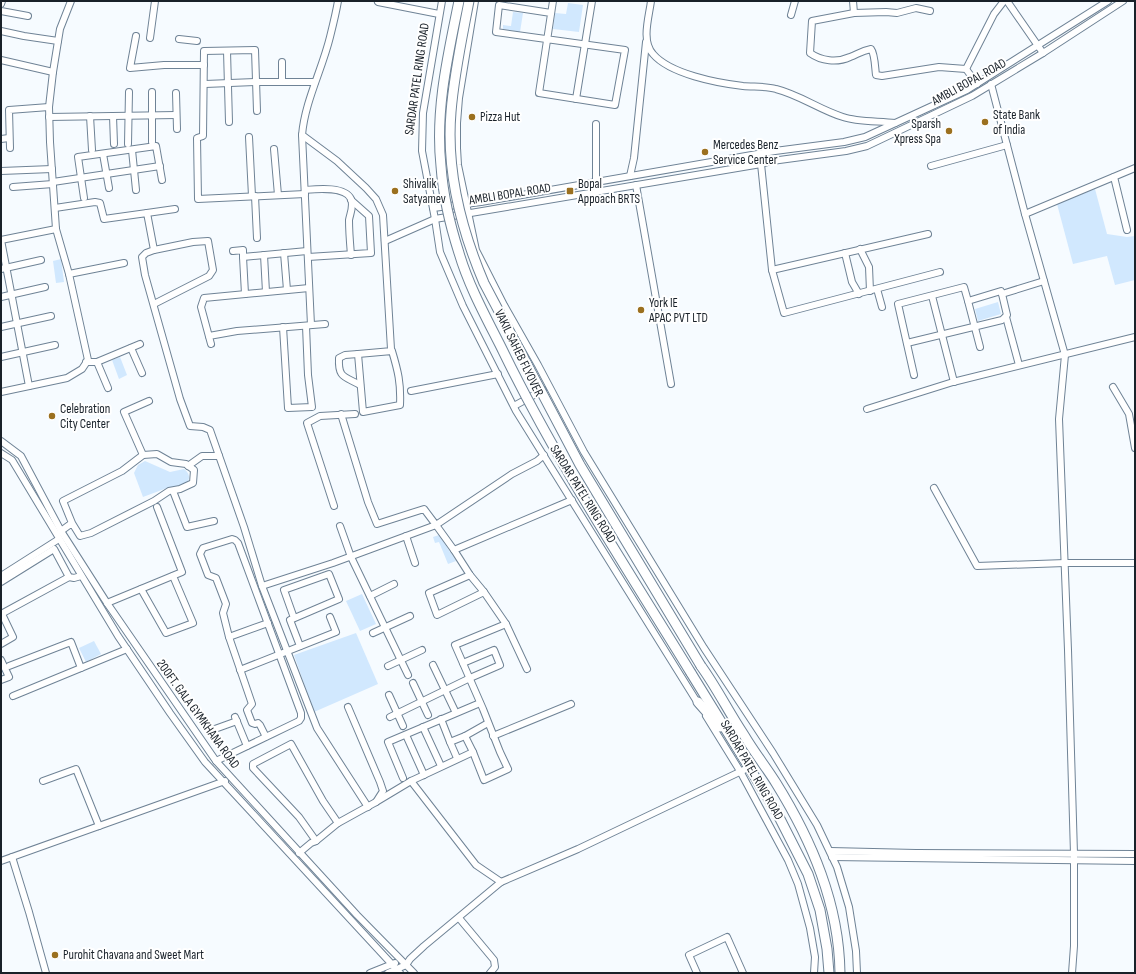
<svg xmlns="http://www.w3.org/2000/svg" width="1136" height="974" font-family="'Sofia Sans Condensed',sans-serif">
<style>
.green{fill:#d1e8fe}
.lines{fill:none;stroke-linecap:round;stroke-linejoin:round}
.minor-casing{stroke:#6f8396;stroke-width:8}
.highway-casing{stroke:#6f8396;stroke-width:11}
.minor{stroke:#fff;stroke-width:6}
.highway{stroke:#fff;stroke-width:9}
.highway-bridge-casing{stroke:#6f8396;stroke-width:11;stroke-linecap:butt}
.highway-bridge{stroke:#fff;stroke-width:9}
.poi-dot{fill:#9b701f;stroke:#fff;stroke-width:1.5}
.labels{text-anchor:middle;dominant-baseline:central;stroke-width:4;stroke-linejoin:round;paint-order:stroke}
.street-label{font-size:13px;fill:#192129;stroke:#fff}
.poi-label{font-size:13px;fill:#192129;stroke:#fff;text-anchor:start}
</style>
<rect width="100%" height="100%" fill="#f6fbff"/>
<!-- green -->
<g class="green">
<path d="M568,3L583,5L579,32L553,29L555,13L566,14Z"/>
<path d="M513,12L523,13L520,32L503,29V25L511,26Z"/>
<path d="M1095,189L1107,234L1127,237L1135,236V280L1115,285L1107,256L1073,264L1057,204Z"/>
<path d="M61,259L64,282L56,283L53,261Z"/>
<path d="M998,302L1001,314L978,321L975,309Z"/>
<path d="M120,357L127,375L119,379L112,360Z"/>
<path d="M145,461L170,472L184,469C193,476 189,483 180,487C176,488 171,487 167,488C159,491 151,494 143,497L134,473L138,465Z"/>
<path d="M439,535L456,561L448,564L439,542L435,543L433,537Z"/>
<path d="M362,594L376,624L360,631L346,601Z"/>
<path d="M356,633L378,684L314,712L294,655Z"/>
<path d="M94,641L101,654L86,662L79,648Z"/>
</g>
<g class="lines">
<!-- minor casing -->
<g class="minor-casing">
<g id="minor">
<path d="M338,1C336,13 333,25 330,37C322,70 305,101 302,135L337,161L366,188L376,199L383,215L391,349L392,351C398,371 401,383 400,405L363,412L358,354L392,351"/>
<path d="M379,1L378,2L439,14"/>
<path d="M442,1L423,113L422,151L435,219L440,252L463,306L516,411L699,705"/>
<path d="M475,1L459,98L457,123V148L458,165L476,250L504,305L538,365L584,452L704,648L773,753L817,825L837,867L849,907L856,951L857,973"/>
<path d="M651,1C649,17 641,41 653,54C670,74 717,83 743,86C754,87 766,86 776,89C800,95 820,110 843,117C857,122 880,121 895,123"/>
<path d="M853,1L854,13"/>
<path d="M1007,1L1043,53"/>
<path d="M1,4L2,1"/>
<path d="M1,11L28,16"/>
<path d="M930,11L916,8L897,13L886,12L854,13L812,21L810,53C821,61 837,63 850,57C858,54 861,51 871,49C875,54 875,68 876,75L882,76L939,67L966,69L977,84"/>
<path d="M551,13L499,5L496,32L625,50L615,105L539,93L553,1"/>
<path d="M791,15L795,1"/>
<path d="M1,31L24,36L58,41"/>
<path d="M136,36L130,68L164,65H204"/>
<path d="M150,38L155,1"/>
<path d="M179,39L197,41"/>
<path d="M227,51L229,122"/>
<path d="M1,60L53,72"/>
<path d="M966,69L994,14L1004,1"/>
<path d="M282,82V62"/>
<path d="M205,84L255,82H315"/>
<path d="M991,84L1025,214L1065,355L1059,419L1068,650L1074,854V946L1072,973"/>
<path d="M152,92V142"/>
<path d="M176,93L177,129"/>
<path d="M576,99L592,1"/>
<path d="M257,111L255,50L204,51L203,136L197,138L198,199L305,194"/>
<path d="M90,116L92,150"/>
<path d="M113,116L114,144"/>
<path d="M49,117L176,115"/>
<path d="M596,124V182"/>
<path d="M302,135L311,325"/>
<path d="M249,137L252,196"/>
<path d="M1,139L9,138"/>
<path d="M128,144L129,92"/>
<path d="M10,148L9,110L49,107"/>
<path d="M274,149L278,195"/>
<path d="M132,150L136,190"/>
<path d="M103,154L109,188"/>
<path d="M761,164L772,270L784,313L940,272"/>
<path d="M931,166L1007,145"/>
<path d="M1,171L52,169"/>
<path d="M630,176L634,158L646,42"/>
<path d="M1114,177L1127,230"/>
<path d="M53,182L160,166"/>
<path d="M636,185L671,384"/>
<path d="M13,187L53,184"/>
<path d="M305,190C317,189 345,186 351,199C354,206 350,214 349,220C349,232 350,243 351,255"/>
<path d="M255,196L257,238"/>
<path d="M84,198L78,157L156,146L162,180"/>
<path d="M55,208L95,202L100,203L104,219L147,213L154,250L146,253L142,257L145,275L180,399L190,426L203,427L210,430L244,527L262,586L317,728L368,807"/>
<path d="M433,208L481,202L775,151L844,142L865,137L967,90L1108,1"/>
<path d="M147,213L175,209"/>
<path d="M1025,214L1135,168"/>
<path d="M1,240L29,386"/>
<path d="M1,240L56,229"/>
<path d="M385,241L435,219L761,164L772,161L846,151L867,146L972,96L1043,53L1123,1"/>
<path d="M860,249L869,267L870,291"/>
<path d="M233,251L243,250V257L307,251"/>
<path d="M284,253L287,290"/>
<path d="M845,253L852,282L859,294"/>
<path d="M264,255L266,292"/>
<path d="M243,257L245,294"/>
<path d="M308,257L371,253L369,216L351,200"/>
<path d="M1,269L41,260"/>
<path d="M772,270L928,234"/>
<path d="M69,274L124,263"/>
<path d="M877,289L882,307"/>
<path d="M932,296L954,382"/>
<path d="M1,297L45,287"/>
<path d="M154,304L209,276L213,270L208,241L193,242L154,250"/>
<path d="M1006,317L1019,365"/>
<path d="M1,327L51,316"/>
<path d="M283,327L288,408L312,407L308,375L306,326"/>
<path d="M209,336L237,331L325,324"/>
<path d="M907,343L1002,320L1007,315L1002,294L1044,281"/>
<path d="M211,344L201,307L204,298L309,288"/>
<path d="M980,347L968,301L1001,291L1002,294"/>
<path d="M131,348L142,373"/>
<path d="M358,354L345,355L339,358C338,378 344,376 360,385"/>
<path d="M1,357L55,345"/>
<path d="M86,362H97L140,344"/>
<path d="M97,362L108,388"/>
<path d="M914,375L898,304L964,287L968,301"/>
<path d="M1113,387L1129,414L1135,448"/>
<path d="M411,391L498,374"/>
<path d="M1,392L67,378L82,369L88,360L69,274L56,229L50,142L49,107L53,72L60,29L71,1"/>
<path d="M514,406L543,390"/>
<path d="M867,409L953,382L1135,337"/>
<path d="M341,414L368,502L377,524L424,509L436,525L512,474L537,461L544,455"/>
<path d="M1,441L21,456L61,531L107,603L216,761L357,915L414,973"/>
<path d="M1,453L12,460L118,636L170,713L205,762L400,973"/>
<path d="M143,455L124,412L149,401"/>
<path d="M188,466L202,456H219"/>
<path d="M934,488L977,566L1065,563H1135"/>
<path d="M173,491L187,527L214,521"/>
<path d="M334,506L307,423L320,416L355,414"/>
<path d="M340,526L351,557L408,675"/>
<path d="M61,531L72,523L63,501L122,471L143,455L157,454L171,462L186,464L194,470L193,483L180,489L169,491L154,501L91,533L80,536L72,523"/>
<path d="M406,536L415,563"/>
<path d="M454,550L470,575L484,592L506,624L527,669"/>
<path d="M470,575L429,593L437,615L484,592"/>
<path d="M1,576L59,539"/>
<path d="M1,582L54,549L69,577L74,578L81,576"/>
<path d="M262,586L333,563L436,525L454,550L572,500"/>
<path d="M141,589L166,633L193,623L173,576"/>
<path d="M370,596L394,584"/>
<path d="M107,603L182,572L157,507"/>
<path d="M1,614L69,577"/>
<path d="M294,618L284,590L329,574L339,599L290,620L300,646"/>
<path d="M373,633L410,616"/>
<path d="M229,637L268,623"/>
<path d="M1,644L13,637L2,614"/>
<path d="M1,660L9,677L1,680"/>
<path d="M433,665L455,711"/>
<path d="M9,666L71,642L81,668"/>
<path d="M388,666L422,650"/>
<path d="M240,670L336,632L330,617"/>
<path d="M413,683L428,715"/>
<path d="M389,695L403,726"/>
<path d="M13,696L127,649"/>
<path d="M348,707L380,782L383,791L376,802"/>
<path d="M706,716L740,771L788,860L798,884L810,928L815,957L814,973"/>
<path d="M235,717L247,746"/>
<path d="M390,717L470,678L500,665L494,650L463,663"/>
<path d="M441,719L450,742"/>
<path d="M423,727L441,766"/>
<path d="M212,730L237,721"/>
<path d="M406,735L424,775"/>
<path d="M493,736L571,704"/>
<path d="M473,752L484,780L508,769L500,752L483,709L455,645L506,624"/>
<path d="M457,758L450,742L465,736"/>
<path d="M216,761L299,721L301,718V713L238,543L235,540L232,539L203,548L200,554L208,575L216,578L226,604L223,613L229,637L252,704L247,710L252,723L255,724L258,723L260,725L266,737"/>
<path d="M403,778L388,742L480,703"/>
<path d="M43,781L76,769L99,826"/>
<path d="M411,781L476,865L501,882"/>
<path d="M316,841L299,817L253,768V764L291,744L323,801L338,823"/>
<path d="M830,851L916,853L1135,854"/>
<path d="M299,853L311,843L316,841L338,823L376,802L411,781L473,752L465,736L488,723"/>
<path d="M12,857L29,912L46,973"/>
<path d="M832,857L1135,861"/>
<path d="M1,861L225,781"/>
<path d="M459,918L494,960L495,967L490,973"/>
<path d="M370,973L395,963"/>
<path d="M388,973L406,965L410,959L424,946L501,882L578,849L750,767"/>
<path d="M697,973L689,955L727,937L743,973"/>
</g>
</g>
<!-- highway casing -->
<g class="highway-casing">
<g id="highway">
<path d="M701,666C717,688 729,713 744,735C754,752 766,767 776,783C812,841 839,904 840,973"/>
<path d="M691,673L776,811L808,874L820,910L827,949L829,973"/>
<path d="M698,702L720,727"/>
</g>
</g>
<!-- minor -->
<use href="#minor" class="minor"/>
<!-- highway -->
<use href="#highway" class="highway"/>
<!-- highway-bridge casing -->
<g class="highway-bridge-casing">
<g id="highway-bridge">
<path d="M459,1C448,55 435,110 441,166C443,195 450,225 459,253C469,287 487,319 503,351C557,462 626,567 691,673"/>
<path d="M469,1C462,38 454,74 451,112C446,171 461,229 484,283L580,465L701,666"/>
</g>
</g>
<!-- highway-bridge -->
<use href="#highway-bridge" class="highway-bridge"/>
</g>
<!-- markers -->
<g class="poi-dot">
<circle cx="472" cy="117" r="4"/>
<circle cx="985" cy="122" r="4"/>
<circle cx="949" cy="131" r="4"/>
<circle cx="705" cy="152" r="4"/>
<circle cx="395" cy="191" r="4"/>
<rect x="566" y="187" width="8" height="8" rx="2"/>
<circle cx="641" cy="310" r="4"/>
<circle cx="52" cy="416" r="4"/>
<circle cx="55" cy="955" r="4"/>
</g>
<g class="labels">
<!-- street labels -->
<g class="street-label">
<text transform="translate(417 79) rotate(-82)">SARDAR PATEL RING ROAD</text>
<text transform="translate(969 82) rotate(-29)">AMBLI BOPAL ROAD</text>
<text transform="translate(510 194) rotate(-9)">AMBLI BOPAL ROAD</text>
<text transform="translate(519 353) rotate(64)">VAKIL SAHEB FLYOVER</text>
<text transform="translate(583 494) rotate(58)">SARDAR PATEL RING ROAD</text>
<text transform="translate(198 714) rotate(54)">200FT. GALA GYMKHANA ROAD</text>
<text transform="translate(752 770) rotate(60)">SARDAR PATEL RING ROAD</text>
</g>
<!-- poi labels -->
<g class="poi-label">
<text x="993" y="115">State Bank<tspan x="993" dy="15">of India</tspan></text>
<text x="480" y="117">Pizza Hut</text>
<text x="941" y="124" text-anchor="end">Sparsh<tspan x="941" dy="15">Xpress Spa</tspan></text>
<text x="713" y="145">Mercedes Benz<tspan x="713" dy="15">Service Center</tspan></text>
<text x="403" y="184">Shivalik<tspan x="403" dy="15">Satyamev</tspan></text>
<text x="578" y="184">Bopal<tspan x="578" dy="15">Appoach BRTS</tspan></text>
<text x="649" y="303">York IE<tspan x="649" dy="15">APAC PVT LTD</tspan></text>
<text x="60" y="409">Celebration<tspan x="60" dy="15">City Center</tspan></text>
<text x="63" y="955">Purohit Chavana and Sweet Mart</text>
</g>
</g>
<!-- border -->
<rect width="1136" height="974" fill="none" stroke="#192129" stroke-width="4"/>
</svg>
